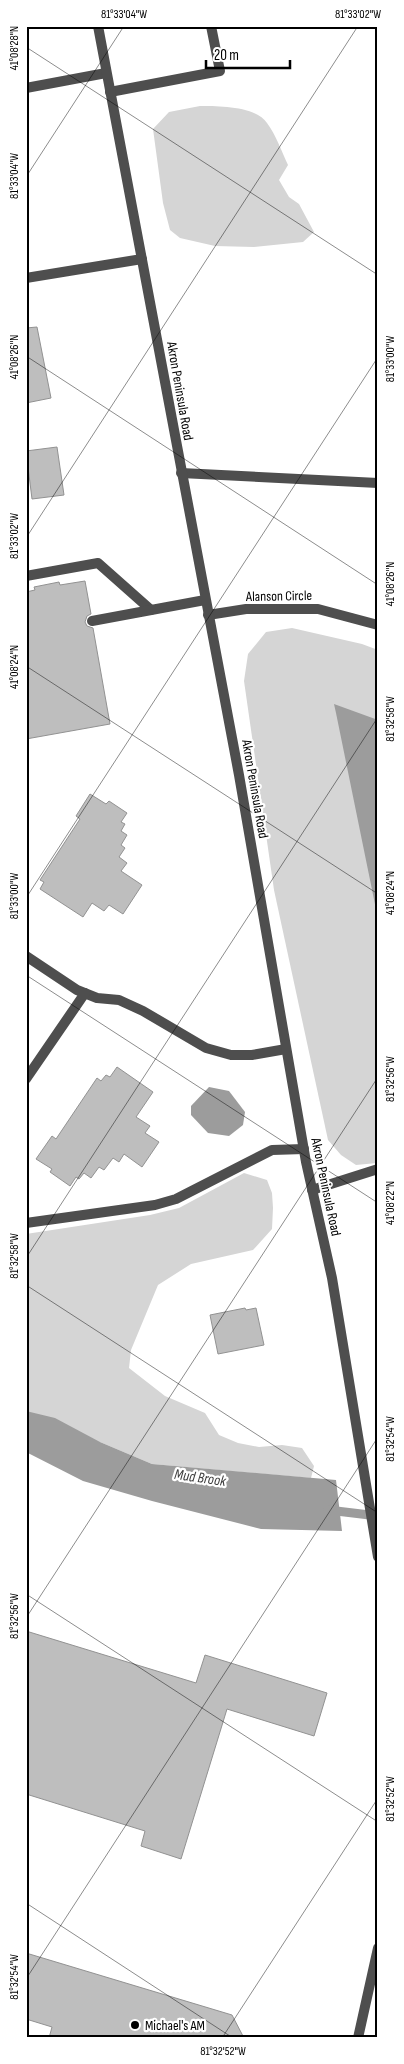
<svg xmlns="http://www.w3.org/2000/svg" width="404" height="2064" font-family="'Sofia Sans Condensed',sans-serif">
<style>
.green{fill:#d5d5d5}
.water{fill:#9c9c9c}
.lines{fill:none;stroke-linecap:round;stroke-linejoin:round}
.stream{stroke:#9c9c9c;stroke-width:9}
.building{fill:#bebebe;stroke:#929292}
.service{stroke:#4e4e4e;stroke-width:10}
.minor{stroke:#4e4e4e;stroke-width:10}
.tertiary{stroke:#4e4e4e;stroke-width:10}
.ticks{fill:none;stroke:#000;stroke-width:1;stroke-opacity:0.45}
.poi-dot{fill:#000;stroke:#fff;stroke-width:2}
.labels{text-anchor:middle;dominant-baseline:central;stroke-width:4.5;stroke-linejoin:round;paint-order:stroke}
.street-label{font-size:14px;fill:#000;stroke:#fff}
.poi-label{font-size:14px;fill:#000;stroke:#fff;text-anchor:start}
.water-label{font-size:15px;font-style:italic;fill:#3d3d3d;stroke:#fff}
.neatline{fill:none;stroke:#000;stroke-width:2}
.ticks-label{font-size:12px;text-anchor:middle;fill:#000}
</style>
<rect width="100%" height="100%" fill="#fff"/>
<!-- green -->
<g class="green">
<path d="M200,106C218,106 256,106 267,123C276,135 282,152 288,165L279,180L289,197L299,204L314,232L303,242L254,247L215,246L180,238L170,230L163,203L153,129L169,112Z"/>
<path d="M292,628L362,644L378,650L377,1163L356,1165L341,1155L328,1140L274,890L244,681L248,654L266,632Z"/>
<path d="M244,1173L267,1180L272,1193L273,1208L272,1229L253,1250L191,1264L158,1285L131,1350L129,1368L165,1396L205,1413L219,1435L238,1443L259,1447L282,1445L302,1448L314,1466L311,1478L152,1464L100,1442L26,1440V1234L150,1215L179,1208Z"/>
</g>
<!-- water -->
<g class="water">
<path d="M334,704L378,720V919L336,713Z"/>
<path d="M209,1087L229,1091L245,1112L243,1125L229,1136L208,1133L191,1115V1106Z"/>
<path d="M26,1411L55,1418L100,1442L152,1464L336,1480L342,1531L261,1529L152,1501L83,1481L26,1452Z"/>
</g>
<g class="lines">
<!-- stream -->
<path class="stream" d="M328,1510L378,1516"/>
</g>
<!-- building -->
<g class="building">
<path d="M37,327L51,398L26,403V328Z"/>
<path d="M57,447L64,495L32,499L26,451Z"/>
<path d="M85,581L91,614L87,616L85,622L87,626L93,628L110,724L26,739V592L35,590L34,587L59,582L60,585Z"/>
<path d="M90,794L106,804L109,801L127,813L121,822L125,824L121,831L127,835L121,845L125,848L119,857L127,863L121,871L142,885L123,914L109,905L104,911L92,903L83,917L40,889L44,882L40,880L80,819L76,816Z"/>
<path d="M117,1067L153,1092L136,1117L150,1126L145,1133L159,1142L142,1167L124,1154L119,1162L113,1158L104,1170L99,1167L91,1178L84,1173L79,1179L76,1177L70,1186L50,1172L52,1169L36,1159L52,1136L56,1139L97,1078L101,1081L106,1075L110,1077Z"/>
<path d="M245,1308L246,1310L256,1308L264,1345L218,1354L210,1315Z"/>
<path d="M26,1631L196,1683L205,1655L327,1693L314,1736L227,1709L181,1859L141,1846L145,1831L26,1794Z"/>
<path d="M26,1953L232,2015L244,2038H49L52,2027L26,2019Z"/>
</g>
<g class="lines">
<!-- service -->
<g class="service">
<path d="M26,88L106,73"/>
<path d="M110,92L220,71L211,26"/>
<path d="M26,278L142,259"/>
<path d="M26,576L98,563L151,610"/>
<path d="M92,621L205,600"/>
<path d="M26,956L77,990L97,998L119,1000L143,1011L206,1048L231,1055H252L286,1049"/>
<path d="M26,1079L85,993"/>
<path d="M26,1223L155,1205L176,1199L272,1150L304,1149"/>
</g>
<!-- minor -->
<g class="minor">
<path d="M181,473L378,483"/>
<path d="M208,615L246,609H318L378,625"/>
<path d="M312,1190L378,1169"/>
</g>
<!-- tertiary -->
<g class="tertiary">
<path d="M98,26L239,775L306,1162L332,1278L378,1557"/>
<path d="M358,2038L378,1948"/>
</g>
</g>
<!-- ticks -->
<path class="ticks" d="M26,47L378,275M26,177L124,26M26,356L378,585M26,538L358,26M26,666L378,894M26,898L378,357M26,975L378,1203M26,1258L378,717M26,1285L378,1513M26,1594L378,1822M26,1618L378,1077M26,1903L233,2038M26,1979L378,1437M222,2038L378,1798"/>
<!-- markers -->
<circle class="poi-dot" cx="135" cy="2025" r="5"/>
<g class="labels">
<!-- street labels -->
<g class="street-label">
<text transform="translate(180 391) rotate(80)">Akron Peninsula Road</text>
<text transform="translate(279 596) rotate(-1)">Alanson Circle</text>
<text transform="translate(255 789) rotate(80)">Akron Peninsula Road</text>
<text transform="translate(326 1187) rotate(78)">Akron Peninsula Road</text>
</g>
<!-- poi labels -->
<g class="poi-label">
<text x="145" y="2025">Michael's AM</text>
</g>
<!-- water labels -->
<g class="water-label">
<text transform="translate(200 1478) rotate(8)">Mud Brook</text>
</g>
</g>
<!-- border -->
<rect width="404" height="2064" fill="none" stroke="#ffffff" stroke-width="55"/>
<!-- scale -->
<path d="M206 60v8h84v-8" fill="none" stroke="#000000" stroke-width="2.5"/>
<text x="214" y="60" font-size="15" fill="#000000" stroke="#ffffff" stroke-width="4" paint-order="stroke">20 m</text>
<rect x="28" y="28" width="348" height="2008" class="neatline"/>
<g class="ticks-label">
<text x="124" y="18">81°33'04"W</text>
<text x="358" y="18">81°33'02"W</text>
<text transform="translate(14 48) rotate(-90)" y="4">41°08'28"N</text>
<text transform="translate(14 176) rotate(-90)" y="4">81°33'04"W</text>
<text transform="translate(14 357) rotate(-90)" y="4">41°08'26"N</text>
<text transform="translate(390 359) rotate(-90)" y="4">81°33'00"W</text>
<text transform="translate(14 536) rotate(-90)" y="4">81°33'02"W</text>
<text transform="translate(390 584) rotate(-90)" y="4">41°08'26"N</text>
<text transform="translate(14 667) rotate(-90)" y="4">41°08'24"N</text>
<text transform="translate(390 719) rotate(-90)" y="4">81°32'58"W</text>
<text transform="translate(390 893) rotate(-90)" y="4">41°08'24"N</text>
<text transform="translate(14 896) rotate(-90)" y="4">81°33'00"W</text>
<text transform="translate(390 1079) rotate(-90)" y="4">81°32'56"W</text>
<text transform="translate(390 1203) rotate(-90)" y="4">41°08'22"N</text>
<text transform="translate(14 1256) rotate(-90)" y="4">81°32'58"W</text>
<text transform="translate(390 1439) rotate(-90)" y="4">81°32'54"W</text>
<text transform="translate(14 1616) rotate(-90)" y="4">81°32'56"W</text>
<text transform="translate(390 1799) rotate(-90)" y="4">81°32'52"W</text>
<text transform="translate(14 1977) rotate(-90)" y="4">81°32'54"W</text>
<text x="223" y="2055">81°32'52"W</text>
</g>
</svg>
